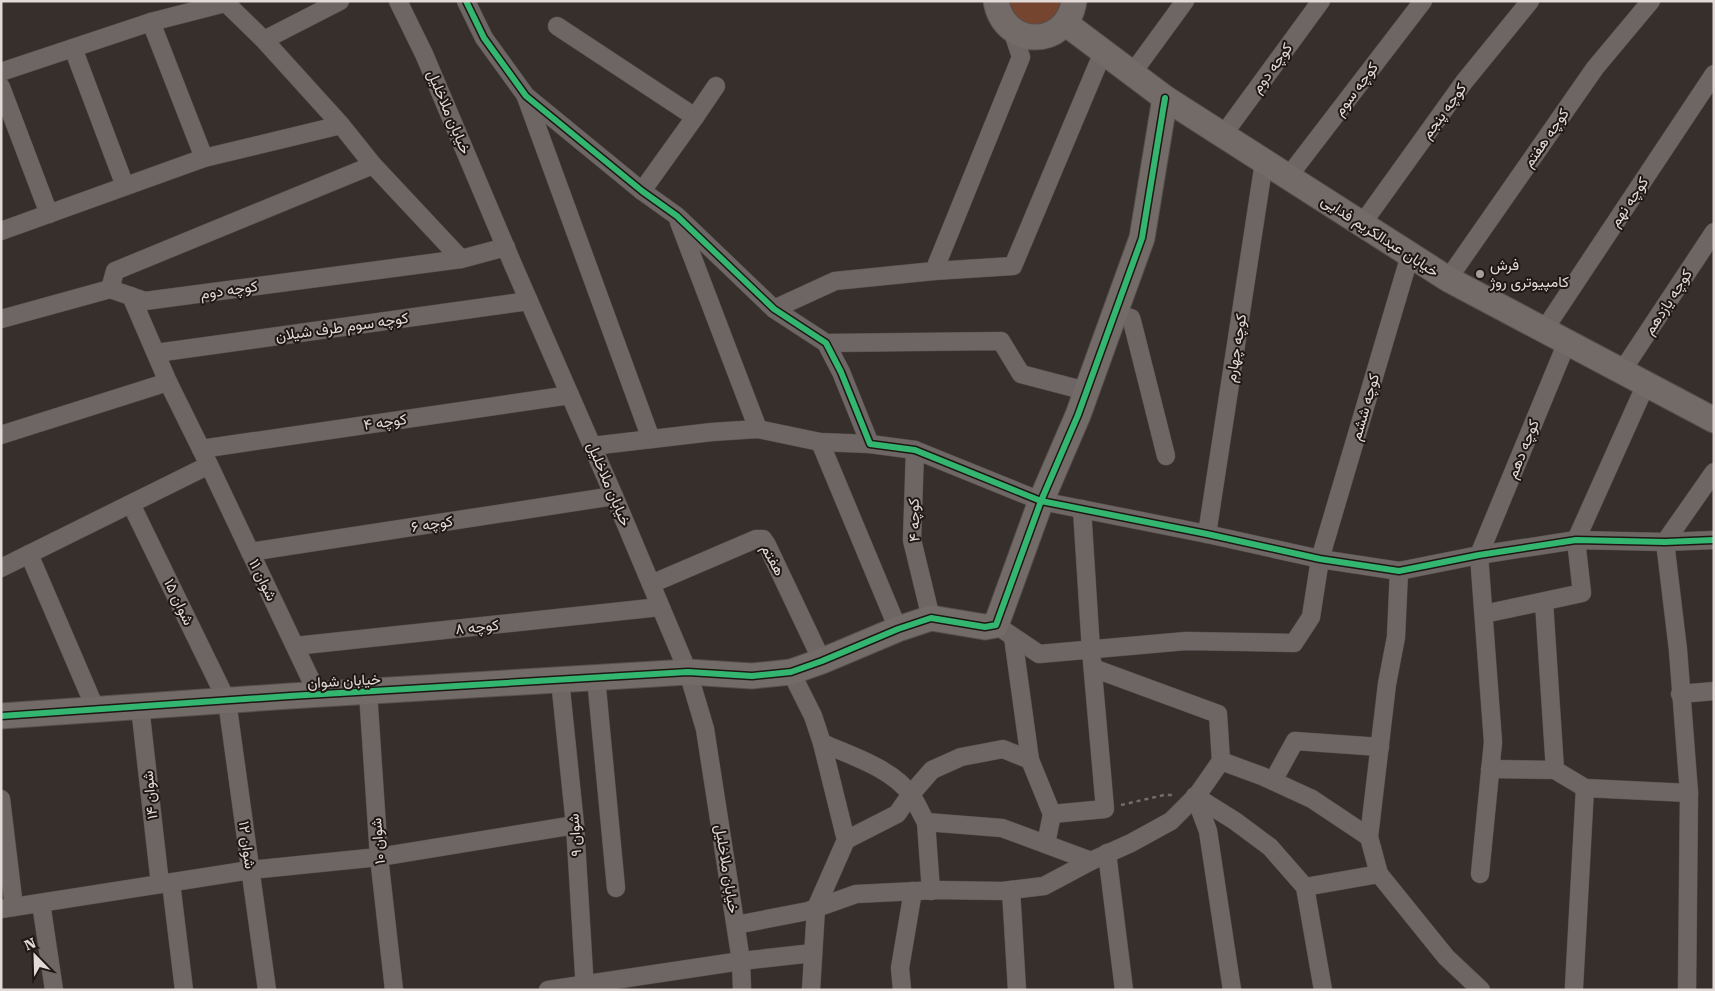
<svg xmlns="http://www.w3.org/2000/svg" width="1715" height="991" font-family="'Roboto Serif',Vazirmatn,serif">
<style>
.green{fill:#764530}
.lines{fill:none;stroke-linecap:round;stroke-linejoin:round}
.street-casing{stroke:#554e4c;stroke-width:19}
.secondary-casing{stroke:#554e4c;stroke-width:27}
.path{stroke:#726c6a;stroke-width:2.5;stroke-dasharray:4 4;stroke-linecap:butt}
.street{stroke:#6d6664;stroke-width:18}
.secondary{stroke:#736b68;stroke-width:25}
.cycleway-casing{stroke:#1e1815;stroke-width:9}
.cycleway{stroke:#33b770;stroke-width:6}
.poi-dot{fill:#a79e9b;stroke:#1e1815;stroke-width:2}
.labels{text-anchor:middle;dominant-baseline:central;stroke-width:4;stroke-linejoin:round;paint-order:stroke}
.street-label{font-size:15px;fill:#e3dad7;stroke:#1e1815}
.poi-label{font-size:15px;fill:#e3dad7;stroke:#1e1815;text-anchor:start}
</style>
<rect width="100%" height="100%" fill="#372f2c"/>
<!-- green -->
<path class="green" d="M1008,1H1063L1059,14L1036,28L1012,16Z"/>
<g class="lines">
<!-- street casing -->
<g class="street-casing">
<g id="street">
<path d="M224,1L264,40L341,125L373,165L461,259L506,247"/>
<path d="M398,1L424,54L514,267L614,496L688,672L705,729L741,961L742,990"/>
<path d="M466,1L484,38L526,96L642,191L677,216L774,309L826,343L841,372L870,444L915,450L1041,501L1207,534L1320,559L1399,571L1479,555L1576,540L1665,542L1714,540"/>
<path d="M151,22L204,158"/>
<path d="M557,26L695,117"/>
<path d="M264,40L340,1"/>
<path d="M73,48L125,186"/>
<path d="M1,72L151,22L225,3"/>
<path d="M1131,75L1185,1"/>
<path d="M1,87L49,214"/>
<path d="M526,97L651,439"/>
<path d="M1223,135L1321,1"/>
<path d="M1288,177L1423,1"/>
<path d="M642,191L695,117L716,86"/>
<path d="M679,222L758,429"/>
<path d="M1362,224L1464,82L1530,1"/>
<path d="M1,231L204,158L341,125"/>
<path d="M934,271L1013,266L1103,52"/>
<path d="M1448,279L1595,68L1651,1"/>
<path d="M110,289L115,271L373,165"/>
<path d="M774,309L835,281L934,271L1021,57L1012,30"/>
<path d="M1115,313L1131,318L1132,321L1166,456"/>
<path d="M1,319L110,289L145,301L461,259"/>
<path d="M1544,330L1714,74"/>
<path d="M826,343L1001,341L1021,374L1086,391"/>
<path d="M156,353L529,301"/>
<path d="M1622,371L1714,232"/>
<path d="M1,435L168,382L131,296"/>
<path d="M820,442L898,629"/>
<path d="M592,446L712,432L758,429L820,442L870,444"/>
<path d="M201,449L570,395"/>
<path d="M915,450L912,540L931,618"/>
<path d="M209,465L318,695"/>
<path d="M131,504L227,701L267,990"/>
<path d="M1207,534L1264,162"/>
<path d="M250,552L614,496"/>
<path d="M29,554L96,710"/>
<path d="M1,568L209,465L168,382"/>
<path d="M1399,571L1396,637L1387,684L1369,837L1379,874L1446,957L1481,990"/>
<path d="M651,584L756,539H763L767,545L822,661"/>
<path d="M1544,602L1555,770"/>
<path d="M1484,614L1582,593L1576,540L1646,384"/>
<path d="M996,625L1039,654L1186,641L1294,643L1311,617L1320,559L1410,255"/>
<path d="M1013,637L1030,760L1052,814L1046,844"/>
<path d="M295,646L660,607"/>
<path d="M1093,668L1218,714L1221,761"/>
<path d="M791,672L813,716L822,743C850,755 893,769 911,795C917,803 921,814 926,822L1002,828L1091,861"/>
<path d="M596,678L616,888"/>
<path d="M560,680L575,825L585,990"/>
<path d="M368,692L379,857L394,990"/>
<path d="M1680,694L1714,691"/>
<path d="M140,707L160,884"/>
<path d="M1490,769L1555,770L1585,788L1689,793"/>
<path d="M1273,781L1295,741L1380,747"/>
<path d="M1195,796L1235,821L1270,847L1305,887L1323,990"/>
<path d="M1195,796L1208,831L1232,990"/>
<path d="M1,799L14,907"/>
<path d="M1052,814L1105,809L1091,650L1082,509"/>
<path d="M926,822L931,891"/>
<path d="M846,840L897,814L911,794L932,770L961,757L1003,749L1030,760"/>
<path d="M1107,853L1124,990"/>
<path d="M1480,874L1493,742L1479,555L1567,342"/>
<path d="M171,883L184,990"/>
<path d="M1305,887L1379,874"/>
<path d="M1011,890L1017,990"/>
<path d="M41,903L54,990"/>
<path d="M1,909L250,870L379,857L575,825"/>
<path d="M736,925L808,911L856,894L937,890L1002,891L1044,886L1091,861L1131,843L1171,821L1198,794L1221,761L1262,776L1312,799L1369,837"/>
<path d="M1574,987L1585,788"/>
<path d="M548,990L741,961L813,953"/>
<path d="M811,990L816,908L846,840L822,743"/>
<path d="M902,990L900,968L913,891"/>
<path d="M1687,990L1689,793L1678,650L1665,542L1714,472"/>
</g>
</g>
<!-- secondary casing -->
<g class="secondary-casing">
<g id="secondary">
<path d="M996,1C1004,49 1067,49 1074,1"/>
<path d="M1065,23L1165,98L1448,279L1714,420"/>
<path d="M1,716L290,696L688,672L752,676L791,672L822,661L898,629L931,618L985,627L996,625L1041,501L1078,415L1142,238L1165,98"/>
</g>
</g>
<!-- path -->
<path class="path" d="M1121,805L1164,795H1174"/>
<!-- street -->
<use href="#street" class="street"/>
<!-- secondary -->
<use href="#secondary" class="secondary"/>
<!-- cycleway casing -->
<g class="cycleway-casing">
<g id="cycleway">
<path d="M466,1L484,38L526,96L642,191L677,216L774,309L826,343L841,372L870,444L915,450L1041,501L1207,534L1320,559L1399,571L1479,555L1576,540L1665,542L1714,540"/>
<path d="M1,716L290,696L688,672L752,676L791,672L822,661L898,629L931,618L985,627L996,625L1041,501L1078,415L1142,238L1165,98"/>
</g>
</g>
<!-- cycleway -->
<use href="#cycleway" class="cycleway"/>
</g>
<!-- markers -->
<circle class="poi-dot" cx="1480" cy="274" r="5"/>
<g class="labels">
<!-- street labels -->
<g class="street-label">
<text transform="translate(1272 68) rotate(-54)">کوچه دوم</text>
<text transform="translate(1356 89) rotate(-53)">کوچه سوم</text>
<text transform="translate(1444 111) rotate(-54)">کوچه پنجم</text>
<text transform="translate(449 112) rotate(67)">خیابان ملاخلیل</text>
<text transform="translate(1546 138) rotate(-55)">کوچه هفتم</text>
<text transform="translate(1629 202) rotate(-56)">کوچه نهم</text>
<text transform="translate(1380 236) rotate(33)">خیابان عبدالکریم فدایی</text>
<text transform="translate(229 290) rotate(-8)">کوچه دوم</text>
<text transform="translate(1668 302) rotate(-57)">کوچه یازدهم</text>
<text transform="translate(342 327) rotate(-8)">کوچه سوم طرف شیلان</text>
<text transform="translate(1236 348) rotate(-81)">کوچه چهارم</text>
<text transform="translate(1365 407) rotate(-74)">کوچه ششم</text>
<text transform="translate(385 422) rotate(-8)">کوچه ۴</text>
<text transform="translate(1523 449) rotate(-68)">کوچه دهم</text>
<text transform="translate(609 484) rotate(67)">خیابان ملاخلیل</text>
<text transform="translate(914 520) rotate(-91)">کوچه ۴</text>
<text transform="translate(432 524) rotate(-9)">کوچه ۶</text>
<text transform="translate(773 560) rotate(61)">هفتم</text>
<text transform="translate(263 580) rotate(64)">شوان ۱۱</text>
<text transform="translate(179 602) rotate(64)">شوان ۱۵</text>
<text transform="translate(477 627) rotate(-6)">کوچه ۸</text>
<text transform="translate(344 681) rotate(-3)">خیابان شوان</text>
<text transform="translate(150 795) rotate(-96)">شوان ۱۴</text>
<text transform="translate(575 835) rotate(-94)">شوان ۹</text>
<text transform="translate(378 841) rotate(-95)">شوان ۱۰</text>
<text transform="translate(247 845) rotate(82)">شوان ۱۲</text>
<text transform="translate(727 869) rotate(81)">خیابان ملاخلیل</text>
</g>
<!-- poi labels -->
<g class="poi-label">
<text x="1490" y="265">فرش<tspan x="1490" dy="17">کامپیوتری روژ</tspan></text>
</g>
</g>
<!-- border -->
<rect width="1715" height="991" fill="none" stroke="#e3dad7" stroke-width="5"/>
<!-- north arrow -->
<g transform="translate(35 956) rotate(337)" stroke="#1e1815" stroke-width="4" paint-order="stroke">
<path d="M0-4L9 19L0 12L-9 19Z" fill="#e3dad7"/>
<text y="-8" font-size="14" font-weight="bold" text-anchor="middle" fill="#e3dad7">N</text>
</g>
</svg>
